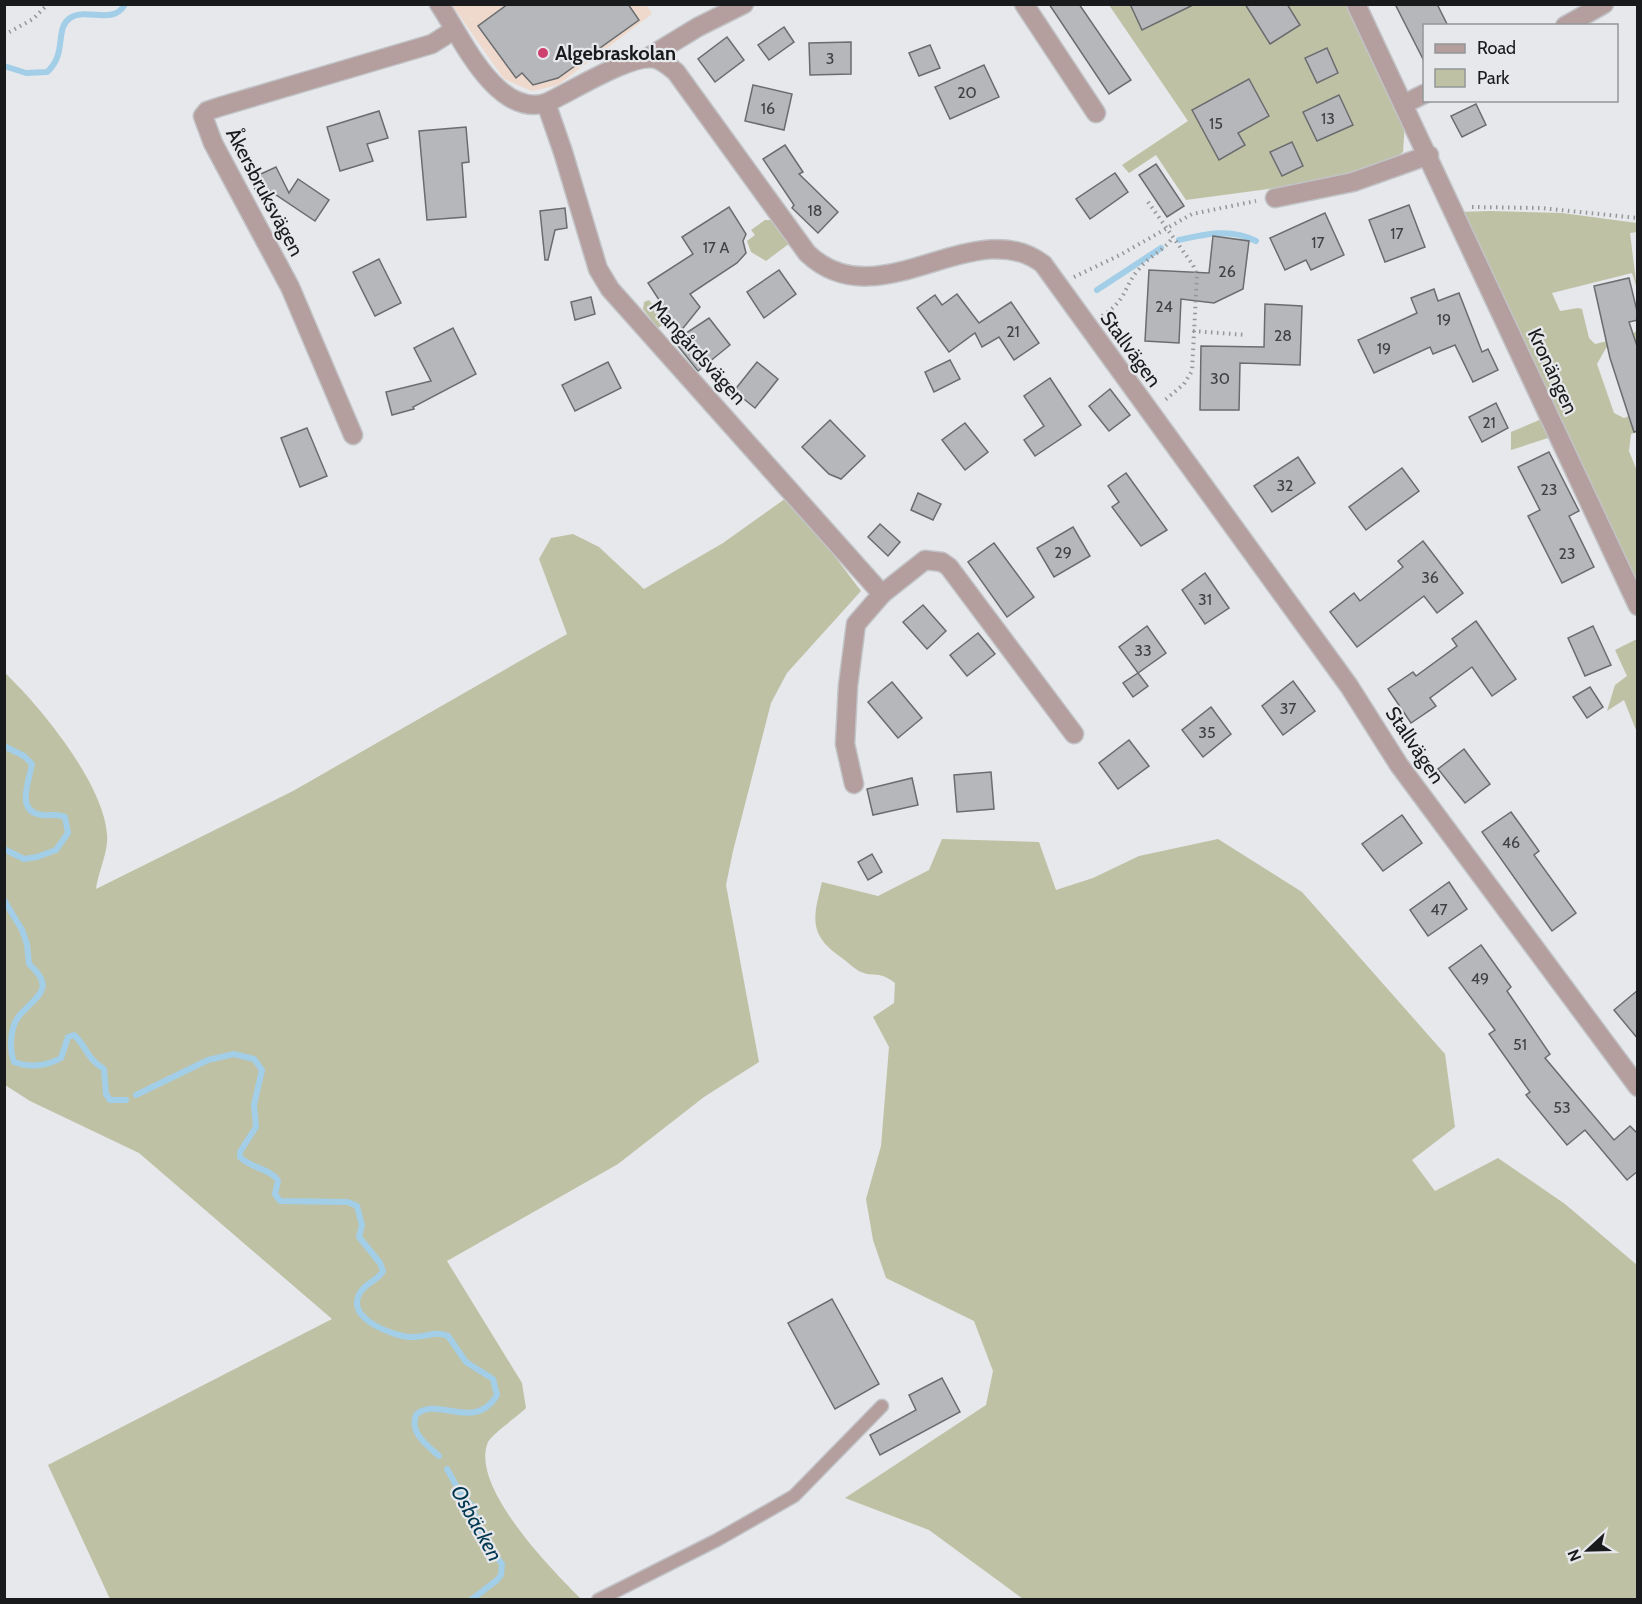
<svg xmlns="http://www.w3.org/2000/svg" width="1642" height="1604" font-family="Cabin,sans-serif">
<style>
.education{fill:#efd9cc}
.green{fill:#bfc1a5}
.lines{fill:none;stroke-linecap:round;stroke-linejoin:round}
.stream{stroke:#a2cee8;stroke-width:6}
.building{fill:#b6b7ba;stroke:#6a6c6f;stroke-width:1.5}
.service-casing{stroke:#c1c3c6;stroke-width:15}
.minor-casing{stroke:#c1c3c6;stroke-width:21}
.path{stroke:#949698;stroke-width:4;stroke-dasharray:1.5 4.5;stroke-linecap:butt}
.service{stroke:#b49e9e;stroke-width:12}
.minor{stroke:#b49e9e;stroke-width:18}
.poi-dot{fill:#ce416e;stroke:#e6e8eb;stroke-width:2}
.labels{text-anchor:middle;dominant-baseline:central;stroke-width:4.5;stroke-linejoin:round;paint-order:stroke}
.number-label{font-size:16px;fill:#404143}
.poi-label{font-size:20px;font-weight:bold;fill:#191a1b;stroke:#e6e8eb;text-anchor:start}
.street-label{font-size:20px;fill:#191a1b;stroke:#e6e8eb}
.water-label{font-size:21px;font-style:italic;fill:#003852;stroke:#e6e8eb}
</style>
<rect width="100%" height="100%" fill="#e6e8eb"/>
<!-- education -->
<path class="education" d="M646,4L652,14L558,85L532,91L504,79L452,5Z"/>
<!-- green -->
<g class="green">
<path d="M1109,5H1349L1405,122L1403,152L1378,169L1312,183L1186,200L1156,155L1129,173L1122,165L1188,121Z"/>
<path d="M1491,211L1562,213L1637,223V232L1630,233L1637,289L1632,273L1552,293L1560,311L1578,308L1582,309L1589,338L1595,344L1632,335L1637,330V341L1632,339L1606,348L1597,364L1614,413L1624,418L1629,416L1632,424L1637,423V432L1631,434L1629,451L1637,471V596L1458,212Z"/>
<path d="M765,220H774L790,243L766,261L751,252L747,241L755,235L751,230Z"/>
<path d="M649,300L652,304L657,302L673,317L658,328L643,309L644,302Z"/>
<path d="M1544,418L1551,437L1511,450V432Z"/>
<path d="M789,496L861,591L787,673L771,703L733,851L726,885L759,1062L704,1097L618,1164L447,1261L522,1383L526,1408C518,1416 492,1434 488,1442C469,1486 552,1570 581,1599H110L48,1465L332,1319L139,1153L30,1101L5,1085L4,672C41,707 103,783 107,834C109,851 98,872 96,889L293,791L567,634L539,559L551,538L573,534L599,547L644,589L723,543Z"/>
<path d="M1637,639L1638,729L1636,730L1624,700L1607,711L1615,685L1627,676L1615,650Z"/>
<path d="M942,839L1039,842L1056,890L1093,878L1139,856L1218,839L1302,892L1445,1054L1455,1127L1412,1160L1435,1191L1498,1158L1565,1204L1637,1265V1599H1023L929,1530L845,1498L986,1405L993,1371L974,1321L886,1278L873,1240L866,1199L881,1146L889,1047L873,1017L894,1003L895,983C878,970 877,978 861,972C854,969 848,962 842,958C808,935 813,918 822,882L878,896L929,870Z"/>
</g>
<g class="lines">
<!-- stream -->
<g class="stream">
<path d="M4,66L26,73L47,72C68,53 54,29 70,18C86,7 114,26 125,4"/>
<path d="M1179,240C1206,234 1230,228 1256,241"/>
<path d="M1097,290L1161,248"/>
<path d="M4,746L24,756L32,764C29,782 15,812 42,815C52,816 56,813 65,817L68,833L56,850L37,857L24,859L4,849"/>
<path d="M4,900L22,930L27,944L29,964C57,989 36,996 19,1016C10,1027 9,1049 14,1062C29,1068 47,1066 61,1058L68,1037L74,1035C87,1047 87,1059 104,1069L106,1094L110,1100H126"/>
<path d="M136,1095L208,1060L234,1054L254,1059L262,1070L254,1105L256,1127L240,1152V1157C250,1168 272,1169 278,1181L275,1194L280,1201L348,1202L357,1206L362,1225L359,1237L380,1263L383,1271C377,1282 363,1283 358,1297C350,1320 393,1336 411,1337C425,1338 434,1330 448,1336L466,1362L493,1379L497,1395C475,1433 436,1395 416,1415C409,1433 428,1446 439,1456"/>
<path d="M447,1469L461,1494L473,1507L480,1535L502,1564L501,1575L497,1580L471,1600"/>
</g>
</g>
<!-- building -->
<g class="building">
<path d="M508,4H628L639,20L558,78L533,85L522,73L516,78L478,26Z"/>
<path d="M1049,4H1079L1131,80L1109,94Z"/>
<path d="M1130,4H1195L1142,30Z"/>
<path d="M1245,4H1287L1300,25L1270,44Z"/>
<path d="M1395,4H1437L1448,26H1425V63Z"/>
<path d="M784,27L794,42L769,60L758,45Z"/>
<path d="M727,37L744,60L715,82L698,59Z"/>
<path d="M851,42V74L810,75L809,43Z"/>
<path d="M930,45L940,68L919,76L909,53Z"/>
<path d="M1327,48L1338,73L1317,83L1305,58Z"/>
<path d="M984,65L999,97L950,119L935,87Z"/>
<path d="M1249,79L1269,116L1238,133L1245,145L1219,160L1192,110Z"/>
<path d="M753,85L792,94L784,130L745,121Z"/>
<path d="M1339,95L1353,125L1317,141L1303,112Z"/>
<path d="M1476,104L1486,125L1462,137L1451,116Z"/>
<path d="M379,111L388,138L367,144L373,161L340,171L327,127Z"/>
<path d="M466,127L469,162L462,163L466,217L427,220L419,131Z"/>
<path d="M1292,142L1303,166L1282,176L1270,152Z"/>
<path d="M785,145L803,172L799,174L838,212L818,233L792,208L794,205L763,159Z"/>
<path d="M1156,164L1184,206L1167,217L1139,175Z"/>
<path d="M276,167L289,193L298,179L329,200L315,221L270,191L259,197L250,179Z"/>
<path d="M1115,173L1128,192L1090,219L1076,199Z"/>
<path d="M1409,205L1425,247L1385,262L1369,220Z"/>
<path d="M729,207L746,234L743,241L746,253L737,263L690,294L700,307L680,332L648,283L693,254L682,237Z"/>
<path d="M565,208L567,228L555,230L548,260H545L540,211Z"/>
<path d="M1325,213L1344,255L1311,270L1306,260L1285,270L1270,238Z"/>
<path d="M1213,236L1249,241L1243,289L1214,303L1181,299L1179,343L1145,341L1149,270L1209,273Z"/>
<path d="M379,259L401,303L375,316L353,272Z"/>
<path d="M779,270L796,294L764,318L747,292Z"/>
<path d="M1629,278L1638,315V320L1629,322L1638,349V431L1634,432L1610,358L1594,286Z"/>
<path d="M1434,289L1438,301L1459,293L1482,352L1488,349L1498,370L1473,382L1455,345L1433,354L1430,347L1374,373L1358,340L1417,313L1411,298Z"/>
<path d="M957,294L979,323L1011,302L1039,343L1014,360L999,337L982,347L975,333L949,352L917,308L935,295L942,305Z"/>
<path d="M591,297L595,314L575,320L571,302Z"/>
<path d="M1265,304L1302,306L1300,365L1240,363L1239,410H1200L1201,346L1264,347Z"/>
<path d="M709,318L730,345L698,371L674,341Z"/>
<path d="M453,328L476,374L413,407L414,409L392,415L386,392L431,381L414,348Z"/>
<path d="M950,360L960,379L934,392L925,372Z"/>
<path d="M608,362L621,388L575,411L562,385Z"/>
<path d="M757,362L778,379L755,408L734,391Z"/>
<path d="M1050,378L1081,425L1035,456L1024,440L1044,426L1024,396Z"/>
<path d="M1110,389L1130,415L1109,431L1089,406Z"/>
<path d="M1496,403L1508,428L1482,442L1469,417Z"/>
<path d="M830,420L865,456L841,479L829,474L802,447Z"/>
<path d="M965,423L988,452L965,470L942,440Z"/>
<path d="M307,428L327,476L300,487L281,438Z"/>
<path d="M1549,452L1579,511L1569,516L1594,567L1562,583L1528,516L1540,510L1518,467Z"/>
<path d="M1298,457L1315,483L1272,512L1254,486Z"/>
<path d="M1402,468L1419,491L1366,530L1349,507Z"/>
<path d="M1126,473L1167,530L1141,546L1112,507L1119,502L1108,486Z"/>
<path d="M918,493L941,504L933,520L911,510Z"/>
<path d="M880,524L900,542L888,556L868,537Z"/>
<path d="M1073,527L1090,556L1054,577L1037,548Z"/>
<path d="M1423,541L1463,593L1437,613L1424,596L1357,647L1330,612L1354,593L1360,601L1403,567L1398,561Z"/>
<path d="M994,543L1034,597L1007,617L968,562Z"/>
<path d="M1205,573L1229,608L1205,624L1182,590Z"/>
<path d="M923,605L946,631L927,649L903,622Z"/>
<path d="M1476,621L1516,679L1492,696L1472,667L1430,698L1436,706L1411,723L1388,689L1413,672L1416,676L1457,646L1452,639Z"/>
<path d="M1147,626L1166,653L1138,673L1119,647Z"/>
<path d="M1593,626L1611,665L1585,676L1568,638Z"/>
<path d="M978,633L995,654L967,676L950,655Z"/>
<path d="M1138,673L1148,686L1133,697L1123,683Z"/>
<path d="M1293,681L1315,711L1283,735L1262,706Z"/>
<path d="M892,682L922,718L898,738L868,702Z"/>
<path d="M1590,687L1603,707L1587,718L1573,697Z"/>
<path d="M1211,707L1231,734L1203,757L1182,730Z"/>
<path d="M1129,740L1149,766L1118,789L1099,763Z"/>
<path d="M1464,749L1490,784L1465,803L1438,769Z"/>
<path d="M991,772L994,809L957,812L954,775Z"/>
<path d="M912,778L918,805L873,815L867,789Z"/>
<path d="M1511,812L1539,851L1534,855L1576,913L1552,931L1482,832Z"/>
<path d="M1402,815L1422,843L1383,871L1362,844Z"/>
<path d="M872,854L882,872L868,880L858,862Z"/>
<path d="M1449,882L1467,909L1428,936L1410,910Z"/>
<path d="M1481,945L1511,987L1507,991L1550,1054L1545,1058L1614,1140L1630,1126L1638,1134V1171L1627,1180L1585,1130L1567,1145L1526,1095L1530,1092L1489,1034L1495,1030L1449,968Z"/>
<path d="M1638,990V1039L1614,1010Z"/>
<path d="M832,1299L879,1384L835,1409L788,1323Z"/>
<path d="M942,1378L960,1412L880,1455L870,1435L916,1410L909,1395Z"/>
</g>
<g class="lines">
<!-- service casing -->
<g class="service-casing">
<path id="service" d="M598,1600L717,1540L794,1496L882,1406"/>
</g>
<!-- minor casing -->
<g class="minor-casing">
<g id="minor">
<path d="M439,4C461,36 496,118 546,103C569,93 633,52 656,59C663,61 670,67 676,72L807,253C878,322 974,211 1043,264L1349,686L1399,765L1638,1087"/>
<path d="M1024,4L1096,113"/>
<path d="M1356,4L1638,606"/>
<path d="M1565,26L1604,4"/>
<path d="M647,58L698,27L744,4"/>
<path d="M546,103L563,152L598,269L610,289L882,594L925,560L942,562L949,567L1074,734"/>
<path d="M1404,104L1424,94"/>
<path d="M1275,198L1353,182L1429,155"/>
<path d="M353,435L290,287L213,143L203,116L207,111L219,107L432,44L454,30"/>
<path d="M854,784L845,744L848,686L856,624L882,594"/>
</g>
</g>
<!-- path -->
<g class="path">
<path d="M4,35L33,19L48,4"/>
<path d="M1148,202L1193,265L1197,275L1192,371L1184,384L1165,400"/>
<path d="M1472,207L1541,208L1638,218"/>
<path d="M1074,277L1120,255L1192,214L1256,201"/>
<path d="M1102,316C1128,299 1123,287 1139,269C1149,256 1164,251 1173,237"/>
<path d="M1193,331L1246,335"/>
</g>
<!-- service -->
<use href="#service" class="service"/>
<!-- minor -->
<use href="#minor" class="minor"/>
</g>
<!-- markers -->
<circle class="poi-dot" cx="543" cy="53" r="6"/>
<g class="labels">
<!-- number labels -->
<g class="number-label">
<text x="830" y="58">3</text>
<text x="967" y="92">20</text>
<text x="768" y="108">16</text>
<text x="1328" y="118">13</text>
<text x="1216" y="123">15</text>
<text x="815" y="210">18</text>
<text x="1397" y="233">17</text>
<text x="1318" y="242">17</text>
<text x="716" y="247">17 A</text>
<text x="1227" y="271">26</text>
<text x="1164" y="306">24</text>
<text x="1444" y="319">19</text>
<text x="1013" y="331">21</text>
<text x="1283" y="335">28</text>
<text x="1384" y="348">19</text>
<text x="1220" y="378">30</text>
<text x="1489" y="422">21</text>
<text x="1285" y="485">32</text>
<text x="1549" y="489">23</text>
<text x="1063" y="552">29</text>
<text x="1567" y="553">23</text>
<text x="1430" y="577">36</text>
<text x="1205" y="599">31</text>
<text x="1143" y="650">33</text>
<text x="1288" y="708">37</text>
<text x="1207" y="732">35</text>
<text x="1511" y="842">46</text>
<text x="1439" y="909">47</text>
<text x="1480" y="978">49</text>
<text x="1520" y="1044">51</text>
<text x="1562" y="1107">53</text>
</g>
<!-- poi labels -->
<g class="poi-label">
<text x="555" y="53">Algebraskolan</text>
</g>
<!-- street labels -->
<g class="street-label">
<text transform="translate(265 192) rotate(62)">Åkersbruksvägen</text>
<text transform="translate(1131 349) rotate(54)">Stallvägen</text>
<text transform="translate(698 352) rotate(48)">Mangårdsvägen</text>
<text transform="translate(1553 371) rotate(65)">Kronängen</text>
<text transform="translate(1415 745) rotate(56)">Stallvägen</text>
</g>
<!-- water labels -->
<g class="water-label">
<text transform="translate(477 1523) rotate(61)">Osbäcken</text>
</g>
</g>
<!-- border -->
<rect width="1642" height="1604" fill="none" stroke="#191a1b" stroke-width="12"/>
<!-- legend -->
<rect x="1423" y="24" width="195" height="78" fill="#e6e8eb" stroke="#949698" stroke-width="1.5"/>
<rect x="1435" y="44" width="30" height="9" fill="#b49e9e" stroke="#949698" stroke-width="1.5"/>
<text x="1477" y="54" font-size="18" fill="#191a1b">Road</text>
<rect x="1435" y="69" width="30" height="18" fill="#bfc1a5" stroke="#949698" stroke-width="1.5"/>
<text x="1477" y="84" font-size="18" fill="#191a1b">Park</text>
<!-- north arrow -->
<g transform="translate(1588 1550) rotate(248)" stroke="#e6e8eb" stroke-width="4.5" paint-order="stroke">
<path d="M0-4.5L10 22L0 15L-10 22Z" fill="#191a1b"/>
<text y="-9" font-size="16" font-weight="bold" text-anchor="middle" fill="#191a1b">N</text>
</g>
</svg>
